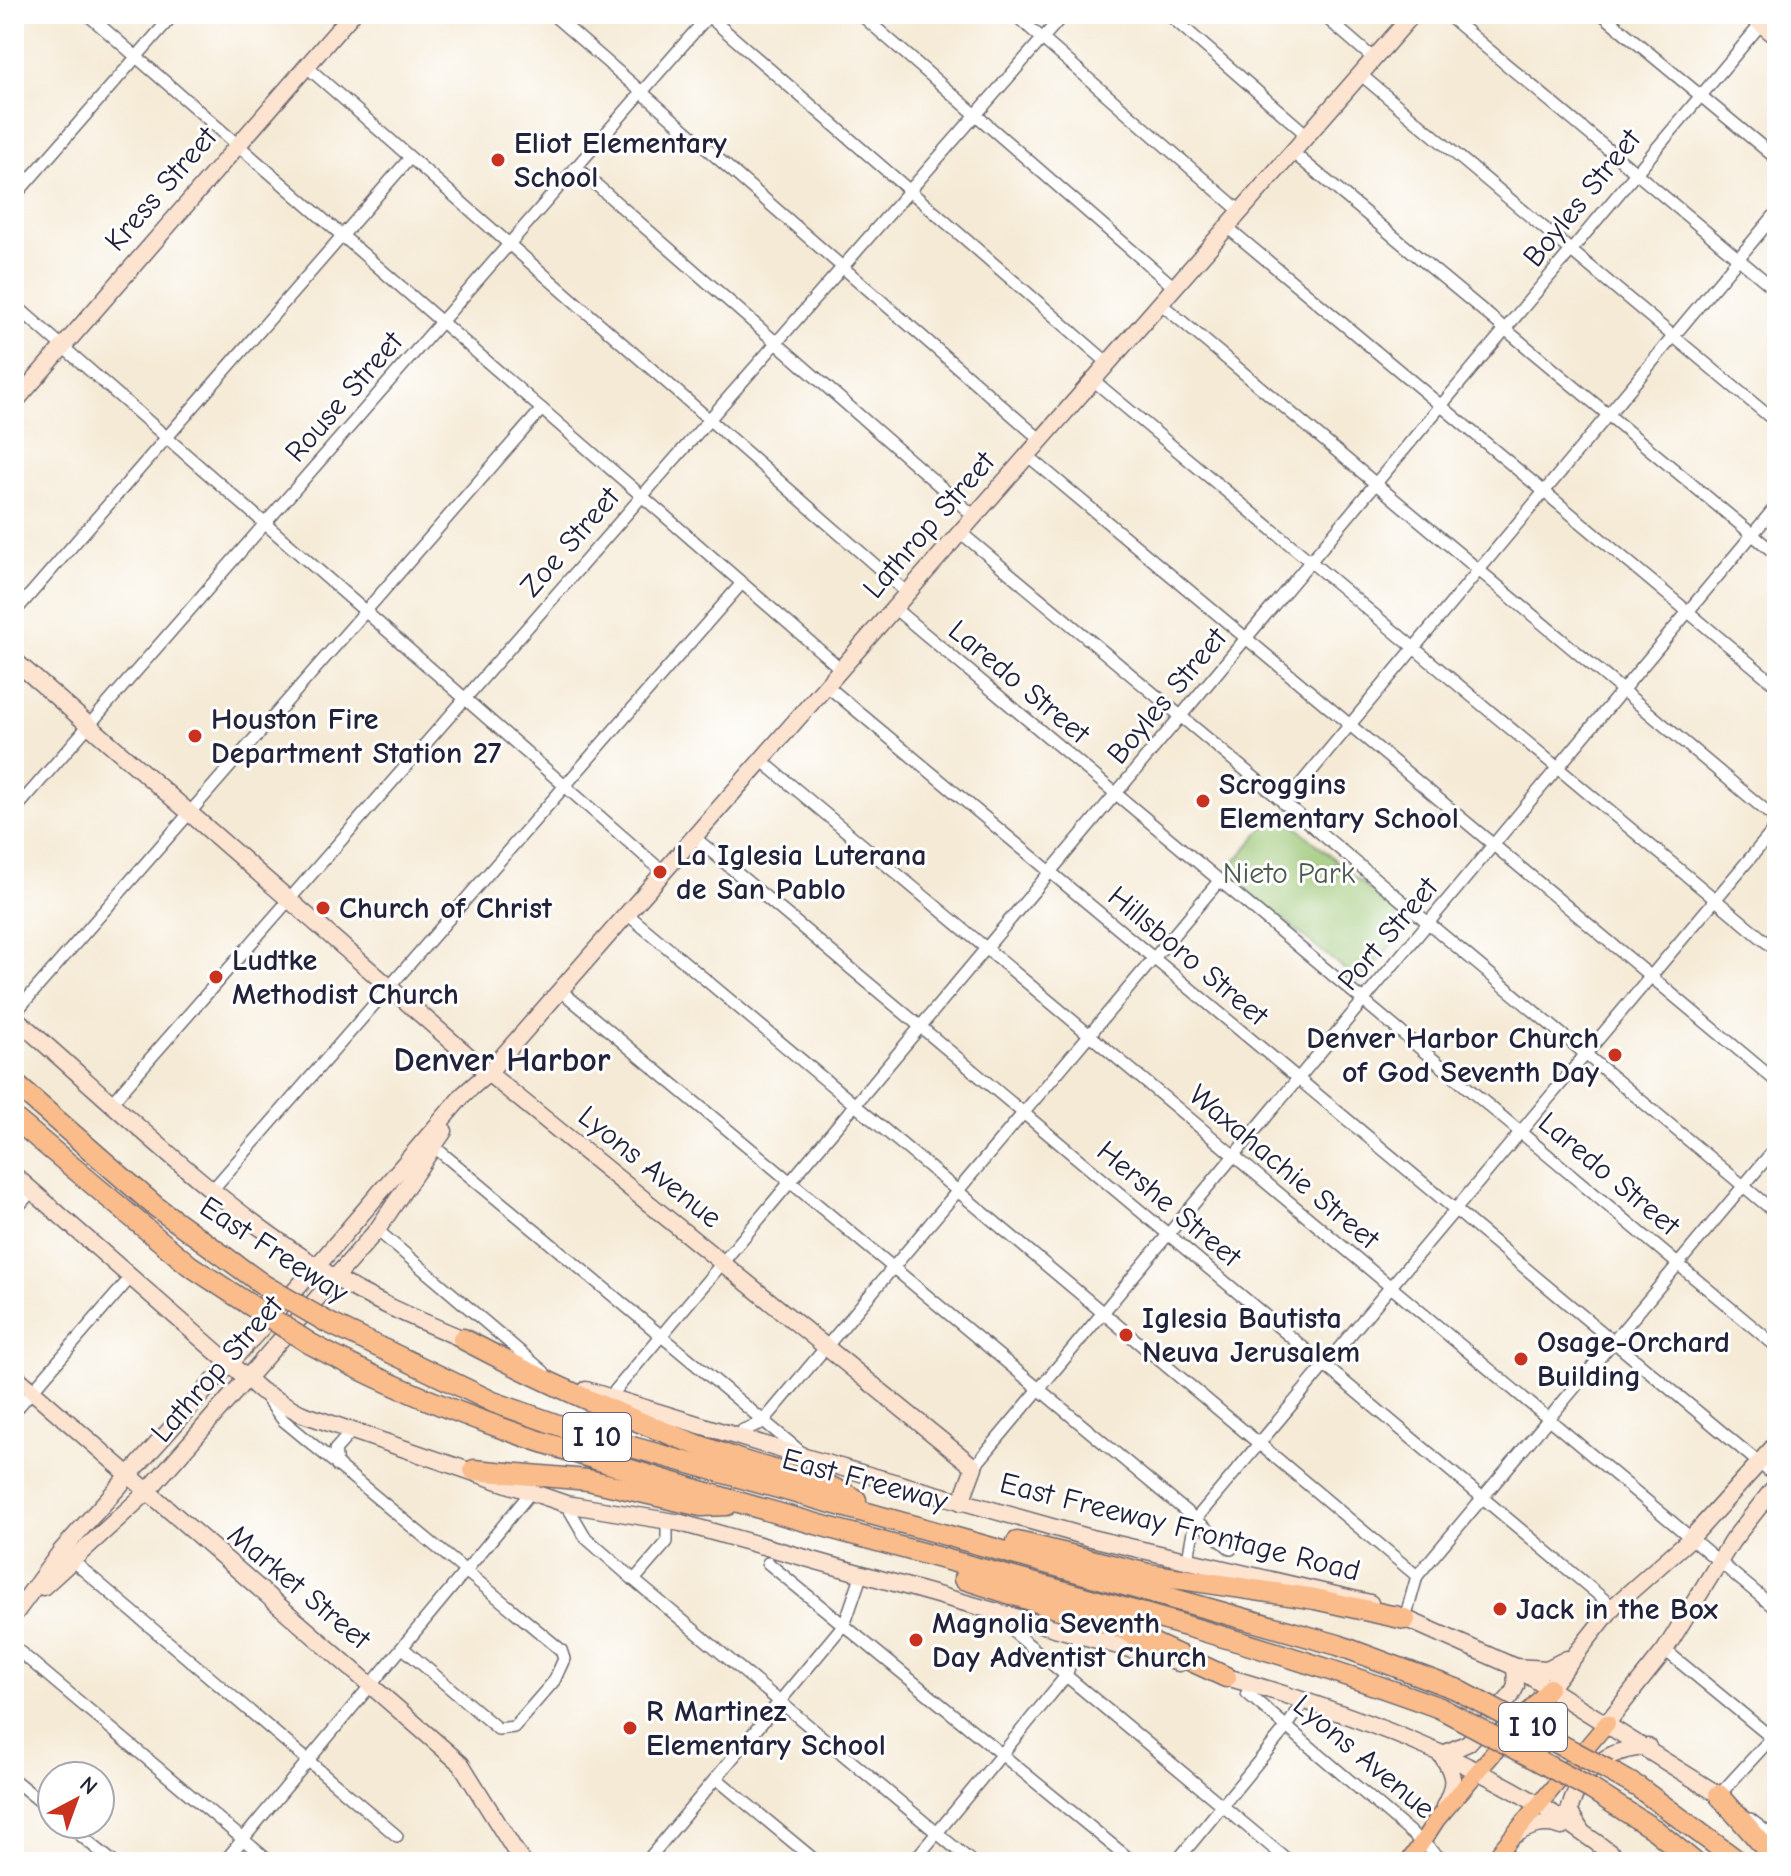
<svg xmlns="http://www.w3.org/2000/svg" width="1791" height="1876" font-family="'Comic Neue',sans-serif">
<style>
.park{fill:#9ac572;stroke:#5e7456;stroke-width:2}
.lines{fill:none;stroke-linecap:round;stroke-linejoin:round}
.street-casing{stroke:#6c6871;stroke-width:14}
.secondary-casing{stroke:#6c6871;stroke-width:19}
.primary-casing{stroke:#6c6871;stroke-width:19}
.highway-casing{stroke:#6c6871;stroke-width:23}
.street{stroke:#fff;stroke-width:11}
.secondary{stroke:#fde4d1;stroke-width:16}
.primary{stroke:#fabc8b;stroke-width:16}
.highway{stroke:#fabc8b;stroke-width:20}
.highway-bridge-casing{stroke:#6c6871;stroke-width:23;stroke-linecap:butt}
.highway-bridge{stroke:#fabc8b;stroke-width:20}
.poi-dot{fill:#c8321e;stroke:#fff;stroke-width:3}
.labels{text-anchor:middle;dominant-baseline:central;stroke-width:6;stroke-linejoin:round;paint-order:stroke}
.shield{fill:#fff;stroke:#646476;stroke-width:2}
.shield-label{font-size:28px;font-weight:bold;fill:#22223b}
.poi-label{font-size:30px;font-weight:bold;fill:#22223b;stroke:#fff;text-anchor:start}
.street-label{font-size:30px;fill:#22223b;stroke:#fff}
.park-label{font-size:30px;fill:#4c5b4e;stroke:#fff}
.quarter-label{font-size:34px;font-weight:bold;fill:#22223b;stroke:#fff}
</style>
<rect width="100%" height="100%" fill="#fff"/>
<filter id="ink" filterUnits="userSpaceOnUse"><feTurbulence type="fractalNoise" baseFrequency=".0125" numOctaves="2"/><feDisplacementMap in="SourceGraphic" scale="16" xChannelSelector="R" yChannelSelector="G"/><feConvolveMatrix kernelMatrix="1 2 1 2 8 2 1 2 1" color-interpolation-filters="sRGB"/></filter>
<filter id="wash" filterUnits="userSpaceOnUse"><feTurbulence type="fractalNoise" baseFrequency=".006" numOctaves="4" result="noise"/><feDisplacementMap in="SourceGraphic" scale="32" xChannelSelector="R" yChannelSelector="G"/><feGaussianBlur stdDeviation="1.8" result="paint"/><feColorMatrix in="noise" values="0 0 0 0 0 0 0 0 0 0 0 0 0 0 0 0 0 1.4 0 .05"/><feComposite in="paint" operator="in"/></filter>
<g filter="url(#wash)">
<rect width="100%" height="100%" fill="#f5ead5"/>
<!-- park -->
<path class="park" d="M1278,811L1397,913L1400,935L1360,982L1225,873Z"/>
</g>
<g filter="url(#ink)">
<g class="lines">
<!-- street casing -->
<g class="street-casing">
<g id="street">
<path d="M87,14L841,669"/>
<path d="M552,14L1041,440"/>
<path d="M706,14L1108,363"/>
<path d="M860,14L1174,287"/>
<path d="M1014,14L1240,211"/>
<path d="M1168,14L1307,135"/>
<path d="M1322,14L1374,59"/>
<path d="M1446,14L1777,291"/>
<path d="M1602,14L1777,159"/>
<path d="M306,66L907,593"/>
<path d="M1360,74L1777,423"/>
<path d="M1292,152L1777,555"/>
<path d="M576,167L974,516"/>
<path d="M14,197L174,14"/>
<path d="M1227,227L1777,686"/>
<path d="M1160,303L1777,820"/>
<path d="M14,304L662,871"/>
<path d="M1093,380L1777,951"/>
<path d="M1027,455L1777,1082"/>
<path d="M960,532L1777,1214"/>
<path d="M894,608L1777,1347"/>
<path d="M14,613L409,159"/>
<path d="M826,685L1777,1478"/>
<path d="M761,760L1777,1610"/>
<path d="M1284,804L1777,212"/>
<path d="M14,811L710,14"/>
<path d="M694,837L1613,1607"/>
<path d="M626,913L1417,1576"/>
<path d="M560,990L1231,1549"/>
<path d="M14,1014L542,409"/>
<path d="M113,1101L1064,14"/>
<path d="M431,1144L802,1453"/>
<path d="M213,1189L742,583"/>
<path d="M14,1211L32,1191"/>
<path d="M377,1230L544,1372"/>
<path d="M265,1396L283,1420L561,1650L564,1659L554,1681L514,1727L498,1729L403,1648"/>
<path d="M609,1398L1761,24"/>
<path d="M14,1412L131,1277"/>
<path d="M743,1430L762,1423L1219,881"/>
<path d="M337,1466L335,1450L350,1433L358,1432"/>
<path d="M974,1467L1777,505"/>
<path d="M566,1504L586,1538L634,1580L972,1862"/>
<path d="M68,1557L397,1836"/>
<path d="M1188,1559L1195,1520L1777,826"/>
<path d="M768,1563L1133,1862"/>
<path d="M634,1580L667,1542V1521"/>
<path d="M1405,1619L1417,1576L1777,1146"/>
<path d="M1016,1634L1290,1862"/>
<path d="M14,1647L270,1862"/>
<path d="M1665,1650L1772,1738"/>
<path d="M1247,1693L1445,1862"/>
<path d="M717,1779L817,1862"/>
<path d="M14,1780L52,1811"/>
<path d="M1724,1798L1719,1795L1777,1732"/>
<path d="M1750,1819L1777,1840"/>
<path d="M67,1824L113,1862"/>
<path d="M224,1862L531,1492"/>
<path d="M646,1862L845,1623L862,1573"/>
<path d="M913,1862L1066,1676L1080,1634"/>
<path d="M1176,1862L1286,1728L1304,1701"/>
</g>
</g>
<!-- secondary casing -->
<g class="secondary-casing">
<g id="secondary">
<path d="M1749,14L1777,37"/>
<path d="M14,403L352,14"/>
<path d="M14,660L488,1073L974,1467L961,1502"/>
<path d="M14,1017C116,1105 219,1208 335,1278C379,1304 426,1323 472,1343"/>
<path d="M14,1175L261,1391L300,1413L566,1504L681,1523L1179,1663"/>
<path d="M14,1375L461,1764L522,1862"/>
<path d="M586,1390L808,1458L1091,1538L1370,1603"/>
<path d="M43,1587L146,1493L377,1230L444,1131"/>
<path d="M1395,1614L1515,1667L1719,1795"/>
<path d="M14,1615L61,1551L317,1266L464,1094L488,1073L1413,14"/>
<path d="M1216,1674C1359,1714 1505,1769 1622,1862"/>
<path d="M1550,1687L1613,1607L1691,1538L1777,1443"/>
<path d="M1607,1723L1665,1650L1732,1541L1777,1484"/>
<path d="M1441,1755L1468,1743L1511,1696L1516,1686L1515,1667L1547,1669L1567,1659"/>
<path d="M1442,1756C1456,1776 1455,1786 1444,1807"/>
<path d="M1581,1831L1569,1811C1581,1769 1606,1749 1648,1747"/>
<path d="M1513,1836C1529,1826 1544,1820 1562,1827"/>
</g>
</g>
<!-- primary casing -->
<g class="primary-casing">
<g id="primary">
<path d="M1409,1862L1437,1819L1550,1687"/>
<path d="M1491,1862L1607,1723"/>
</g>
</g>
<!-- highway casing -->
<g class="highway-casing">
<g id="highway">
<path d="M14,1083L155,1206L265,1286"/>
<path d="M14,1118L189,1265L247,1303"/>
<path d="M327,1322L493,1402L575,1431L1338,1645L1456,1689"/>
<path d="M463,1339C552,1386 640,1425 734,1458C774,1473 820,1477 856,1500"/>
<path d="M309,1343C439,1415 579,1455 721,1497C960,1567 1205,1622 1440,1708"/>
<path d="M474,1470L588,1480L701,1506L727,1505"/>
<path d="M1017,1542L1148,1574L1315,1599L1405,1619"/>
<path d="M964,1579L1122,1629L1226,1677"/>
<path d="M1608,1770L1638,1787L1739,1862"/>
<path d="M1591,1789L1655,1830L1694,1862"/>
<path d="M1719,1795L1777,1861"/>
</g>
</g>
<!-- street -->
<use href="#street" class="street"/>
<!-- secondary -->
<use href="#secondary" class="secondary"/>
<!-- primary -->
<use href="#primary" class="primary"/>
<!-- highway -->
<use href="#highway" class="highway"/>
<!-- highway-bridge casing -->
<g class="highway-bridge-casing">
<g id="highway-bridge">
<path d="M265,1286L327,1322"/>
<path d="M247,1303L309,1343"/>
<path d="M1456,1689L1608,1770"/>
<path d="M1440,1708L1591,1789"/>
</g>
</g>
<!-- highway-bridge -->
<use href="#highway-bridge" class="highway-bridge"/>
</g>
</g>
<!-- markers -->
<g class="poi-dot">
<circle cx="498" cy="160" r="8"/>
<circle cx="195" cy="736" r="8"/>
<circle cx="1203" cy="801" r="8"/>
<circle cx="660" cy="872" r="8"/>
<circle cx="323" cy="908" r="8"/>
<circle cx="216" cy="977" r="8"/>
<circle cx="1615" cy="1055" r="8"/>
<circle cx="1126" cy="1335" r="8"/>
<circle cx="1521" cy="1359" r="8"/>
<circle cx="1500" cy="1609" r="8"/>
<circle cx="916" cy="1640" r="8"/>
<circle cx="630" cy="1728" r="8"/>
</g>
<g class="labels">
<!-- shield labels -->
<g class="shield">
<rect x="563" y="1413" width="68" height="48" rx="6"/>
<rect x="1499" y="1703" width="68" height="48" rx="6"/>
</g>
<g class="shield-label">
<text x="597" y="1437">I 10</text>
<text x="1533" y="1727">I 10</text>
</g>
<!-- poi labels -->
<g class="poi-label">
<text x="514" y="143">Eliot Elementary<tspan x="514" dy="34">School</tspan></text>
<text x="211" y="719">Houston Fire<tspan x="211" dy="34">Department Station 27</tspan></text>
<text x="1219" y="784">Scroggins<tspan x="1219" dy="34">Elementary School</tspan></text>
<text x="676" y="855">La Iglesia Luterana<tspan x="676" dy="34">de San Pablo</tspan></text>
<text x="339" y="908">Church of Christ</text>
<text x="232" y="960">Ludtke<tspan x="232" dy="34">Methodist Church</tspan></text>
<text x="1599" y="1038" text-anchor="end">Denver Harbor Church<tspan x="1599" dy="34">of God Seventh Day</tspan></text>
<text x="1142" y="1318">Iglesia Bautista<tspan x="1142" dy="34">Neuva Jerusalem</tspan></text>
<text x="1537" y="1342">Osage-Orchard<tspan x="1537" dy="34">Building</tspan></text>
<text x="1516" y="1609">Jack in the Box</text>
<text x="932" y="1623">Magnolia Seventh<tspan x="932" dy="34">Day Adventist Church</tspan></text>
<text x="646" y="1711">R Martinez<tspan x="646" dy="34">Elementary School</tspan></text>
</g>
<!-- street labels -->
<g class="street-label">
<text transform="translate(161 189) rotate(-49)">Kress Street</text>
<text transform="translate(1582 198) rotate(-51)">Boyles Street</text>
<text transform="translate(344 397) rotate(-49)">Rouse Street</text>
<text transform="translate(929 525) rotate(-49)">Lathrop Street</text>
<text transform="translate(570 542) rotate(-49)">Zoe Street</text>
<text transform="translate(1019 682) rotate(40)">Laredo Street</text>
<text transform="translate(1167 696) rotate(-50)">Boyles Street</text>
<text transform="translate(1388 934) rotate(-50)">Port Street</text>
<text transform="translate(1188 956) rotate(40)">Hillsboro Street</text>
<text transform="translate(650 1167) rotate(39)">Lyons Avenue</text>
<text transform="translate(1284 1167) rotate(40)">Waxahachie Street</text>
<text transform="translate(1609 1174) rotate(40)">Laredo Street</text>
<text transform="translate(1169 1204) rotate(40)">Hershe Street</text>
<text transform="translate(274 1250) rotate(33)">East Freeway</text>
<text transform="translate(217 1369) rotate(-49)">Lathrop Street</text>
<text transform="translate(865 1480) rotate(15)">East Freeway</text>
<text transform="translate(1180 1527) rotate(14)">East Freeway Frontage Road</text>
<text transform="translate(299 1587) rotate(40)">Market Street</text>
<text transform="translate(1364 1757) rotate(40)">Lyons Avenue</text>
</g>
<!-- park labels -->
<g class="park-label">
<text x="1289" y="873">Nieto Park</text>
</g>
<!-- quarter labels -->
<g class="quarter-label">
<text x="502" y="1060">Denver Harbor</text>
</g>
</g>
<!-- margin -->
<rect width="1791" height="1876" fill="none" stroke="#fff" stroke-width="48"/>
<!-- north arrow -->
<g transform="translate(76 1800) rotate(41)"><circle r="38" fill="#ffffff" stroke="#a7a7b1" stroke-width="2"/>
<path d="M0-6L14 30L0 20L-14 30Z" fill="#c8321e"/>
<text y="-12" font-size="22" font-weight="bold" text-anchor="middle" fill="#22223b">N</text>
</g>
</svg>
